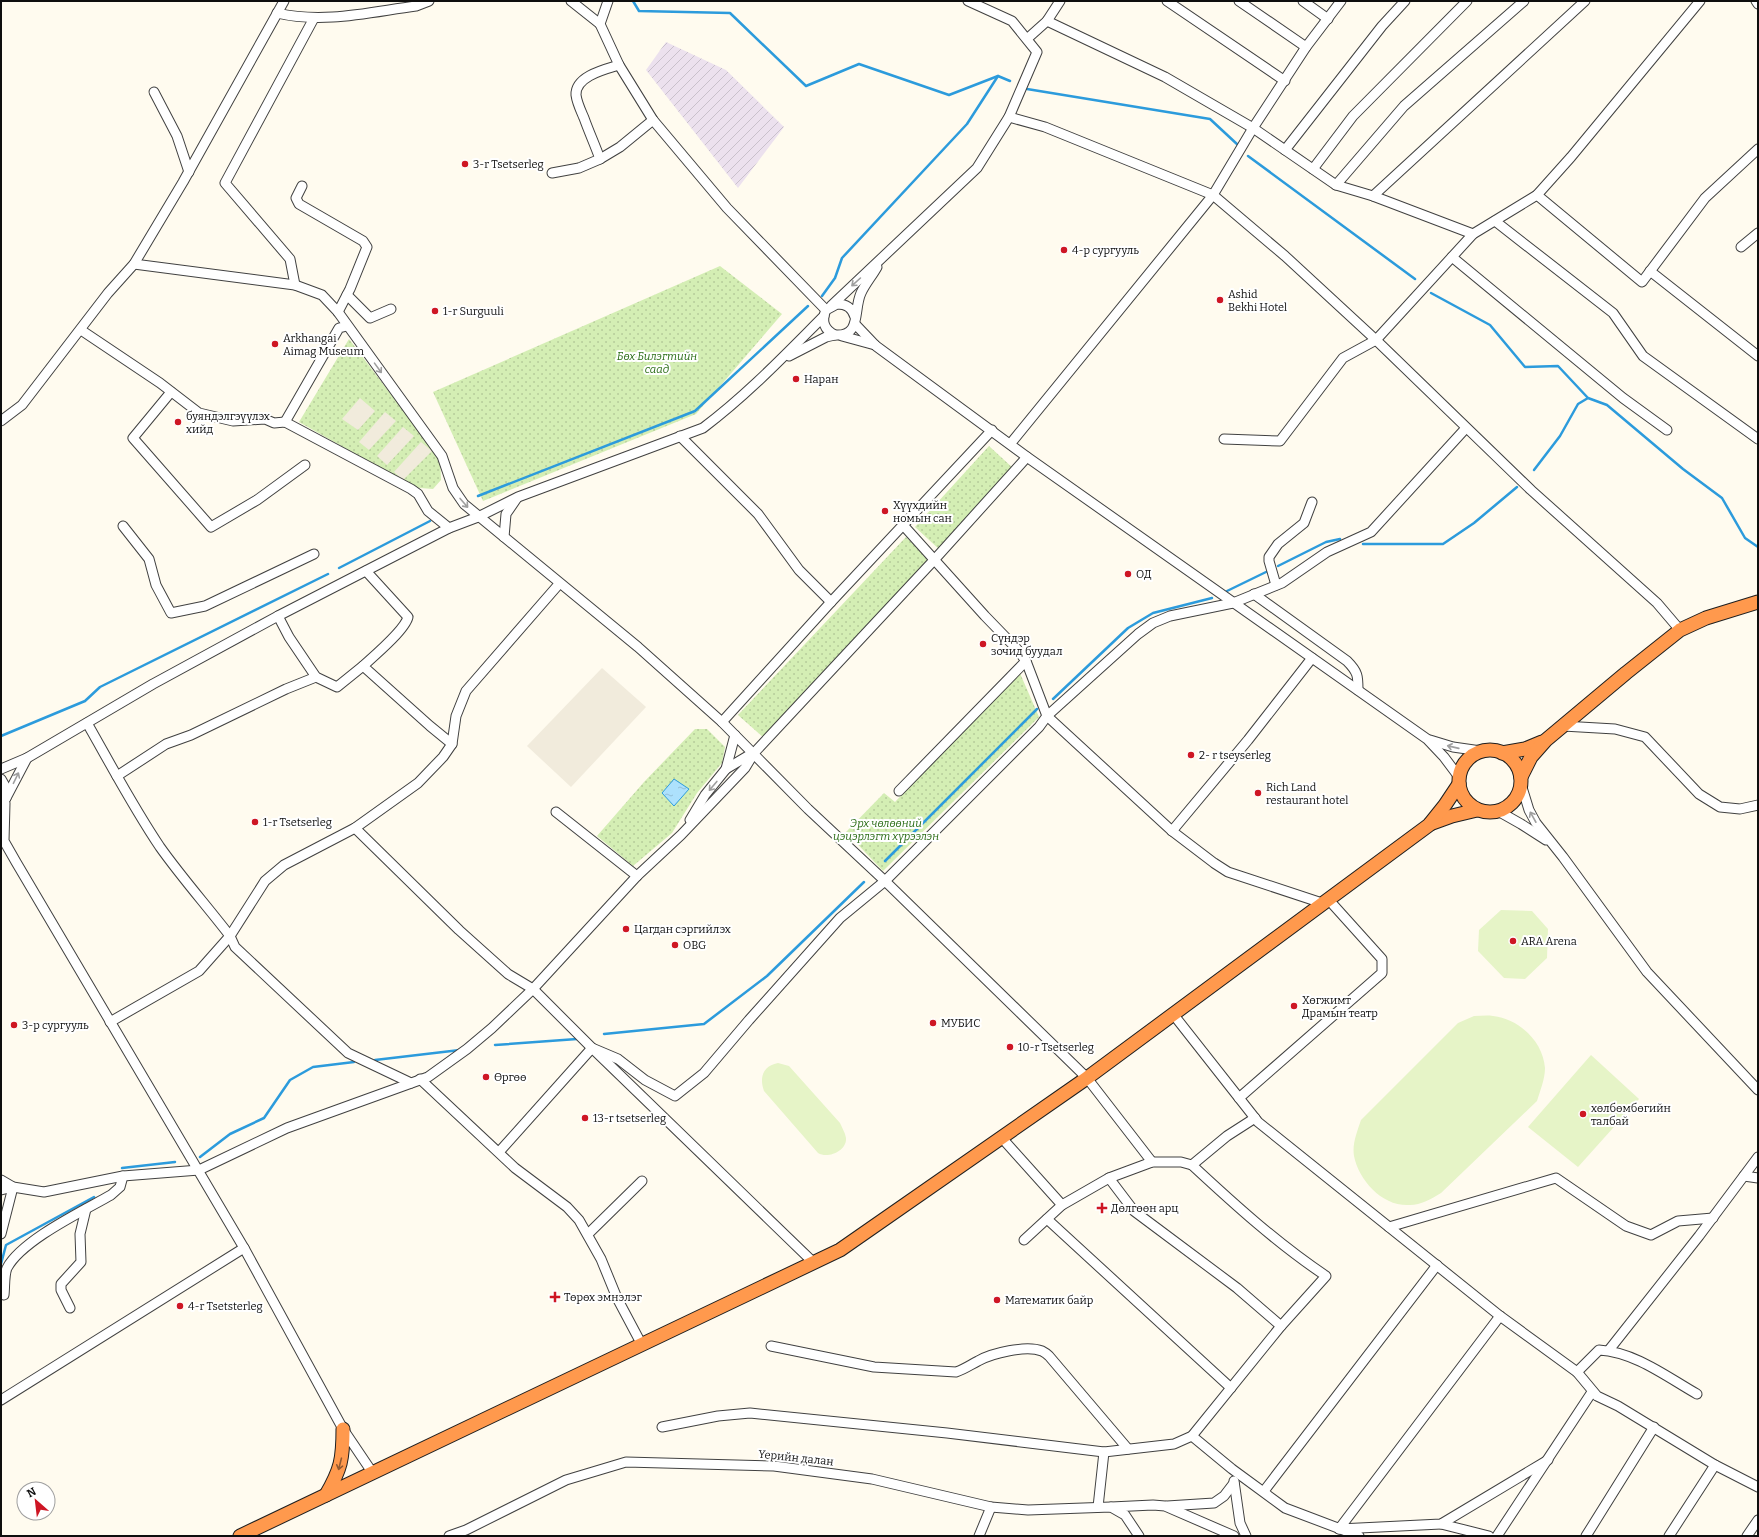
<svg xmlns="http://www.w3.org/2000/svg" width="1759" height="1537" font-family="Bitter,serif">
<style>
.industrial{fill:url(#industrial-furrows)}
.grass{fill:url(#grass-dots)}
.pitch{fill:#e6f4c7}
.plaza{fill:#f1ebdc}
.water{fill:url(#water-ripples);stroke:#2c9bdc}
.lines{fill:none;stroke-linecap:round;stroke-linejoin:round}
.stream{stroke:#2c9bdc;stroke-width:2.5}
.minor-casing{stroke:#414141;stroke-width:11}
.highway-casing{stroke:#1f1f1f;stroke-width:15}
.minor{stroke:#fff;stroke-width:9}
.highway{stroke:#ff994d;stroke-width:13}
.oneway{stroke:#9f9f9f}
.oneway2{stroke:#935a31}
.poi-dot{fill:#ce1624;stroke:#fff;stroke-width:1.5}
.labels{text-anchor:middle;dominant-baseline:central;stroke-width:4;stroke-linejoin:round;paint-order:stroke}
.poi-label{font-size:11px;fill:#0e0e0e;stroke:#fff;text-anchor:start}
.park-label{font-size:11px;font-style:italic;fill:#2b6d17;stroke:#fff}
.street-label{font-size:11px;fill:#0e0e0e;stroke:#fff}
</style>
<defs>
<pattern id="industrial-furrows" width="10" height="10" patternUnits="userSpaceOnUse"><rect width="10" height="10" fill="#ece1ee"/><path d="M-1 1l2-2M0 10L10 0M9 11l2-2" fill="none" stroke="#c9c0cb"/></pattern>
<pattern id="grass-dots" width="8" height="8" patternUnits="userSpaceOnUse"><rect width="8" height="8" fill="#d4eeb4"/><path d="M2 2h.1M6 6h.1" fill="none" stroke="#b5cb9a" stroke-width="1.8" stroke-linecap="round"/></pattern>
<pattern id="water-ripples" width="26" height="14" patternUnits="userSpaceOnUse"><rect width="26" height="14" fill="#ade1fd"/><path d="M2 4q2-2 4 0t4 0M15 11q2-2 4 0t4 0" fill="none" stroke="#94c0d8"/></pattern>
</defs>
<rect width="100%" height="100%" fill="#fffbef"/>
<!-- industrial -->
<path class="industrial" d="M666,42L726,70L784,127L738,188L646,70Z"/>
<!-- grass -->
<g class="grass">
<path d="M720,266L782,314L696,414L483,501L433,392Z"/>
<path d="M349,339L436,454L440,455L441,480L433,489L408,487L405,482L299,422Z"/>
<path d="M989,446L1015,470L941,551L915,527Z"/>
<path d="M906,537L931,561L764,738L738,715Z"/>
<path d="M1019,671L1039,717L883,871L846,832L884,793L895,802Z"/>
<path d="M695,729H707L725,747L722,763L697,793L672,833L633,866L597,836L644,782Z"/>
</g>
<!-- pitch -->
<g class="pitch">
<path d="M1501,910L1532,911L1548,929L1547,958L1525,979L1504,978L1478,951L1479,930Z"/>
<path d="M1474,1016C1480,1016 1487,1015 1493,1016C1519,1019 1543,1041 1545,1068C1545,1079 1540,1091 1537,1101L1441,1193C1431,1199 1421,1205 1410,1205C1383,1207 1359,1181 1354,1156C1352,1144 1357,1132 1361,1120L1458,1023Z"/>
<path d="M1591,1055L1639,1099L1578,1167L1528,1127Z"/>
<path d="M778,1063L789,1066L840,1123C842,1128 845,1132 846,1138C847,1151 828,1159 818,1153L764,1091C759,1077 763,1066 778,1063Z"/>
</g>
<!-- plaza -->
<g class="plaza">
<path d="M360,398L375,411L358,430L342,419Z"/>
<path d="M385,412L396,421L369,450L359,442Z"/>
<path d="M403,427L414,436L387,465L377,456Z"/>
<path d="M421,442L432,451L403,480L394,472Z"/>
<path d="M602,668L646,707L571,787L527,746Z"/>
</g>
<!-- water -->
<path class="water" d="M674,779L689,789L674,806L662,793Z"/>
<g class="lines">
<!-- stream -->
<g class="stream">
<path d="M633,1L639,11L730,13L806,86L859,64L949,95L998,76"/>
<path d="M1027,89L1210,119L1238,145"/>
<path d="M1248,156L1415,279"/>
<path d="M1431,293L1490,325L1525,367L1558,366L1588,398L1607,405L1683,469L1722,498L1745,538L1758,547"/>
<path d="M822,296L835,278L842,258L967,124L998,76L1010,81"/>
<path d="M1534,470L1560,436L1578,404L1588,398"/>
<path d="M478,496L695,411L808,306"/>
<path d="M1363,544H1443L1474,523L1517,487"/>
<path d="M1278,566L1326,542L1340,539"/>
<path d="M339,568L430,521"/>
<path d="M1227,591L1266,572"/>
<path d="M1053,699L1128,628L1153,613L1212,598"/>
<path d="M1,736L85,701L100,687L328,574"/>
<path d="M885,861L1037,709"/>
<path d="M604,1034L704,1024L767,976L864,882"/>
<path d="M495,1045L577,1039"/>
<path d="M375,1060L460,1050"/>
<path d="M200,1157L230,1134L264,1118L290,1080L313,1067L354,1062"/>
<path d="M122,1168L175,1162"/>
<path d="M1,1264L6,1245L94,1197"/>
</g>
<!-- minor casing -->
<g class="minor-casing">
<g id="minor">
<path d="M571,1L600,24"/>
<path d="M608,1L600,24L619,65L653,120L727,208L826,310"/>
<path d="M1167,1L1285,81"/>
<path d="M1239,1L1306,47"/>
<path d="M1303,1L1328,19"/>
<path d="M1756,1L1758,4"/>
<path d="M277,13C324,24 370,12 416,6L429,1"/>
<path d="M1047,21L1165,77L1253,128L1336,185L1373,196L1473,234"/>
<path d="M1028,38L1047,21L1060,1"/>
<path d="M154,92L177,136L189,172"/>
<path d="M1009,117L1045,127L1213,195L1285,256L1376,340L1531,490L1657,603L1680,630"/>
<path d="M1285,150L1382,26L1405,1"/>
<path d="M600,159L620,147L653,120"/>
<path d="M1313,169L1353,116L1467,1"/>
<path d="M552,173L579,168L600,159C595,145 589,132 584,118C581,111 577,103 576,95C575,76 606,69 619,65"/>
<path d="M1336,185L1404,106L1524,1"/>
<path d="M302,186L296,198L299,204L363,241L367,247L350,289L338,312"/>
<path d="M1537,195L1642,282L1705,198L1758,149"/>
<path d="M1373,196L1585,1"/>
<path d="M1495,221L1613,313L1643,356L1758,439"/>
<path d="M1741,247L1758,233"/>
<path d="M1452,257L1623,398L1667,430"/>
<path d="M134,264L295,285L322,295L338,312L442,456L453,488L464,504L638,647L722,722L808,809L885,881L1087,1078L1152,1162"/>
<path d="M1650,271L1758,356"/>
<path d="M295,285L290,259L225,183L314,18"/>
<path d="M347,295L370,318L391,309"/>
<path d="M831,306L977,168L1009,117L1037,52L1012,21L968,1"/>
<path d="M855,317C852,308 847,304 837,304L826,310C821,321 824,330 835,335C862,337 853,310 861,293C865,284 872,276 877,267"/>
<path d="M855,324L876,346L1027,457L1427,739L1444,757L1459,777"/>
<path d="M81,330L160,383L199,413L233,421L265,419L274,423L285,422L411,489L418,494L428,511L449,528"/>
<path d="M842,336L875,345"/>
<path d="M789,356L826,337L835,335"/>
<path d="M171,392L133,438L211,527L257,500L305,465"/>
<path d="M1,421L22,405L108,293L134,264L183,182L284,1"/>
<path d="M285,422L339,328L347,326"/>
<path d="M680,436L758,514L799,570L831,602"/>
<path d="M1224,439L1280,441L1343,358L1376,340L1473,234L1537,195L1571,157L1700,1"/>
<path d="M1011,443L1213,195L1253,128L1306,47L1341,1"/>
<path d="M903,525L985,616L1017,649L1026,661L1047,716L1172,831L1214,863L1228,872L1322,903"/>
<path d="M123,526L149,559L156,585L171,613L205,606L314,554"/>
<path d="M504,537L506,514L517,498"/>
<path d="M366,571L408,617C405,630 374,656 363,666L430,726L452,744"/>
<path d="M1276,585L1269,561V557L1278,544L1304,523L1312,502"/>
<path d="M1254,594L1347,661C1358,672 1358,676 1358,690"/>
<path d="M278,616L289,637L316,677L337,687L363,666"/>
<path d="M722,722L831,602L992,430"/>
<path d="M87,723C111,765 133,807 160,847C182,878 207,906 230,936L235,947L348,1053L411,1083"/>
<path d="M1563,726L1615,729L1645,737L1699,794L1720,807L1740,809L1758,805"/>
<path d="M1430,740L1453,747L1481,751"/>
<path d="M1,769L27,758L153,684L278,616L449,528L478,517L518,497L703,428C747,395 785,355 824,316"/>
<path d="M726,769L735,735"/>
<path d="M117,776L166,744L191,735L286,689L316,677"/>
<path d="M1,779L5,786L6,798"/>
<path d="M1521,784L1529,810L1536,823L1563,857L1647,972L1758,1090"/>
<path d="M899,791L1026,661"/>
<path d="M6,798L27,758"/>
<path d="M5,803L4,841L16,862L244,1248L343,1429L372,1472"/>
<path d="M1498,811L1521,824L1546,840"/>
<path d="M556,812L637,876"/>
<path d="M690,820L705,795L726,769L751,754"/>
<path d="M355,828L459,930L508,974L533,989L592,1048L814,1263"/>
<path d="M1172,831L1248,740L1312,658"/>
<path d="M1173,1014L1258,1122L1500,1316L1577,1372L1597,1396L1618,1406L1715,1465L1758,1487"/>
<path d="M110,1022L199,971L230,936L265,881L284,865L355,828L418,783L443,757L452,744L456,716L466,691L559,584"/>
<path d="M420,1079L515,1168L567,1207L579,1220L601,1259L617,1298L642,1345"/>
<path d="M1239,1098L1382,973V959L1328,899"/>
<path d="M1001,1137L1062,1205"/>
<path d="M499,1152L592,1048L618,1059L645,1080L675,1096L704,1073L749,1020L840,918L885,881L1039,727L1047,716L1138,634L1153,623L1170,616L1233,603L1282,583L1327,552L1371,532L1466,428"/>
<path d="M1744,1176L1758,1178"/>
<path d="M1109,1178L1134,1211L1237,1288L1281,1326"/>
<path d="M1,1180L13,1187L44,1192L123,1176L199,1170L287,1128L428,1077L467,1049L492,1028L533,989L637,876L681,835L745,768L754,753L935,559L1027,457"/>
<path d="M1,1190L13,1187"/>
<path d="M1047,1219L1231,1388"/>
<path d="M1389,1227L1556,1178L1626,1226L1651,1235L1678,1221L1713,1218"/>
<path d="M1,1234L13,1187"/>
<path d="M588,1234L642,1181"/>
<path d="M1024,1240L1062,1205L1109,1178L1152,1162H1181L1192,1165L1227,1136L1255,1118"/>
<path d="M4,1295C5,1287 4,1275 7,1268C22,1240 83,1211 111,1195L120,1187L123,1176"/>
<path d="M70,1308L61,1290V1284L81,1262L80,1234L86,1209"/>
<path d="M771,1346L874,1367L956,1372C965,1369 970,1365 978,1361C992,1353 1026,1345 1042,1351C1044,1352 1047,1354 1049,1356L1128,1449"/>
<path d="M1609,1350L1699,1236L1758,1157"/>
<path d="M1577,1372L1599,1350C1635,1352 1667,1377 1697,1394"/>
<path d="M1,1400L244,1248"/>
<path d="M662,1427L718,1416L750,1413L947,1433L1104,1452L1174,1444L1192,1436L1281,1326L1326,1276C1278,1244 1234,1204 1192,1165"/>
<path d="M1192,1436L1232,1469L1285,1508L1359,1536"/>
<path d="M1234,1481L1240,1523L1246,1536"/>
<path d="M1264,1491L1437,1265"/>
<path d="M1167,1506L1214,1503L1224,1496L1234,1483"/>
<path d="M1098,1507L1104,1452"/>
<path d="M1111,1507L1153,1505L1165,1506L1234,1536"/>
<path d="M1441,1524L1489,1536"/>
<path d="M1339,1529L1500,1316"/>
<path d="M1339,1529L1441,1524L1548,1460"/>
<path d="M449,1536L466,1530L566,1480L626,1462L774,1466L872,1479L991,1507L1028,1510L1111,1507L1125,1515L1139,1536"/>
<path d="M979,1536L991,1507"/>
<path d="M1497,1536L1592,1392"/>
<path d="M1586,1536L1654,1427"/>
<path d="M1669,1536L1715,1465"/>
<path d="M1747,1536L1758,1520"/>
</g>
</g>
<!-- highway casing -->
<g class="highway-casing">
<g id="highway">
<circle cx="1490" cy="781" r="31"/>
<path d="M1502,753L1525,749L1542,742"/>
<path d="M1521,777L1531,757L1546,740L1626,673L1680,630L1706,618L1758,602"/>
<path d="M1430,824L1452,816L1477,810"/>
<path d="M326,1495C341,1469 343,1459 343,1429"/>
<path d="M240,1536L840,1250L1087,1078L1429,825L1445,805L1459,784"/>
</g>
</g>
<!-- minor -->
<use href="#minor" class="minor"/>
<!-- highway -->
<use href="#highway" class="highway"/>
</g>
<!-- one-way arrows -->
<defs><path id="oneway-shaft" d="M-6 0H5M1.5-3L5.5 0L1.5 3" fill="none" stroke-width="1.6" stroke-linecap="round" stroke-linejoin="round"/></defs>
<g class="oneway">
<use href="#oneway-shaft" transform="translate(856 282) rotate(138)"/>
<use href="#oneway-shaft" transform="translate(378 368) rotate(54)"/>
<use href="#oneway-shaft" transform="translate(464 503) rotate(49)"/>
<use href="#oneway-shaft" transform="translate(1453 747) rotate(-167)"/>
<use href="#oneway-shaft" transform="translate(16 778) rotate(-64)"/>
<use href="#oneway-shaft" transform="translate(713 786) rotate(130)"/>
<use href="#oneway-shaft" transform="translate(1533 817) rotate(-119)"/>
</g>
<use class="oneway2" href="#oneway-shaft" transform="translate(340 1464) rotate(104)"/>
<!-- markers -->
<g class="poi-dot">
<circle cx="465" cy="164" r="4"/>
<circle cx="1064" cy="250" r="4"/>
<circle cx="1220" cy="300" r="4"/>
<circle cx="435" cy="311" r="4"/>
<circle cx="275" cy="344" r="4"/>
<circle cx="796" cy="379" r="4"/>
<circle cx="178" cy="422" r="4"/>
<circle cx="885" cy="511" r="4"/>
<circle cx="1128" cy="574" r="4"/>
<circle cx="983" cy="644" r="4"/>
<circle cx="1191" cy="755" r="4"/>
<circle cx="1258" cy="793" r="4"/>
<circle cx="255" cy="822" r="4"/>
<circle cx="626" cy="929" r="4"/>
<circle cx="1513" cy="941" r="4"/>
<circle cx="675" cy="945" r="4"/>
<circle cx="1294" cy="1006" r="4"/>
<circle cx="933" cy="1023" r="4"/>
<circle cx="14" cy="1025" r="4"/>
<circle cx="1010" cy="1047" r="4"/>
<circle cx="486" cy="1077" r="4"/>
<circle cx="1583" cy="1114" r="4"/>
<circle cx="585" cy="1118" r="4"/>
<path d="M1100 1202h4v4h4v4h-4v4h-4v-4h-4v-4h4z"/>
<path d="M553 1291h4v4h4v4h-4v4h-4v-4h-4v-4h4z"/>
<circle cx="997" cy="1300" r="4"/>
<circle cx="180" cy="1306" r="4"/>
</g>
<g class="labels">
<!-- poi labels -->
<g class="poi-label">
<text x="473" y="164">3-r Tsetserleg</text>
<text x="1072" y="250">4-р сургууль</text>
<text x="1228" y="294">Ashid<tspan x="1228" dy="13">Bekhi Hotel</tspan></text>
<text x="443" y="311">1-r Surguuli</text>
<text x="283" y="338">Arkhangai<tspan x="283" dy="13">Aimag Museum</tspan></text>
<text x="804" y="379">Наран</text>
<text x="186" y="416">буяндэлгэүүлэх<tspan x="186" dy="13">хийд</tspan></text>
<text x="893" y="505">Хүүхдийн<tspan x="893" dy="13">номын сан</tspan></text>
<text x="1136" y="574">ОД</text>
<text x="991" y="638">Сүндэр<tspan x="991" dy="13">зочид буудал</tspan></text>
<text x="1199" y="755">2- r tseyserleg</text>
<text x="1266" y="787">Rich Land<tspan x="1266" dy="13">restaurant hotel</tspan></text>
<text x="263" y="822">1-r Tsetserleg</text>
<text x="634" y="929">Цагдан сэргийлэх</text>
<text x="1521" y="941">ARA Arena</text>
<text x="683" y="945">OBG</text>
<text x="1302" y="1000">Хөгжимт<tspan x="1302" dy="13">Драмын театр</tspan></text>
<text x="941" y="1023">МУБИС</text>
<text x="22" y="1025">3-р сургууль</text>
<text x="1018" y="1047">10-r Tsetserleg</text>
<text x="494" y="1077">Өргөө</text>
<text x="1591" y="1108">хөлбөмбөгийн<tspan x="1591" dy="13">талбай</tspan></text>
<text x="593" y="1118">13-r tsetserleg</text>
<text x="1111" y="1208">Дөлгөөн арц</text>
<text x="564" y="1297">Төрөх эмнэлэг</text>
<text x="1005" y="1300">Математик байр</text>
<text x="188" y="1306">4-r Tsetsterleg</text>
</g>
<!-- park labels -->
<g class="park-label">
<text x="657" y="356">Бөх Билэгтийн<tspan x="657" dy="13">саад</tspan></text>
<text x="886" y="823">Эрх чөлөөний<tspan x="886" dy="13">цэцэрлэгт хүрээлэн</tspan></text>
</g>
<!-- street labels -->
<g class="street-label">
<text transform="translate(796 1458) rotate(6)">Үерийн далан</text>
</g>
</g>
<!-- border -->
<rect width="1759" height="1537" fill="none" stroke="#0e0e0e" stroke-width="4"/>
<!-- north arrow -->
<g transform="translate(36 1501) rotate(332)"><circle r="19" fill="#ffffff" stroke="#9f9f9f"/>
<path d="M0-3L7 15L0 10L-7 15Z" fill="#ce1624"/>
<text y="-6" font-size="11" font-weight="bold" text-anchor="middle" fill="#0e0e0e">N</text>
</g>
</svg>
